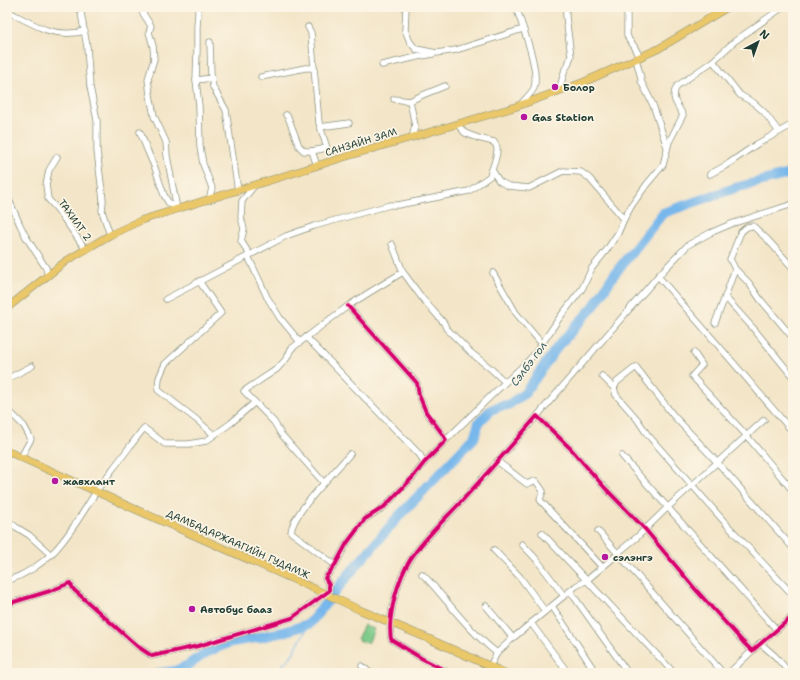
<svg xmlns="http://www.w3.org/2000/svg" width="800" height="680" font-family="'Shantell Sans',sans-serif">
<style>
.green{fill:#7dca89;stroke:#4e845e}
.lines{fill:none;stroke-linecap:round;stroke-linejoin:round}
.stream{stroke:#77b7eb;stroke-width:1.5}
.river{stroke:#77b7eb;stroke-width:10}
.minor-casing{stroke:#89917e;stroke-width:7}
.major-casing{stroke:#89917e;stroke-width:8}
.minor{stroke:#fff;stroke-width:5.5}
.major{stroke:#eac769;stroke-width:7}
.major-bridge-casing{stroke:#89917e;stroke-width:8;stroke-linecap:butt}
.major-bridge{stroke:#eac769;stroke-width:7}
.cycleway-casing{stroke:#fcf5e5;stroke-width:6}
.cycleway{stroke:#d6006c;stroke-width:4}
.poi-dot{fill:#b5179e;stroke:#fcf5e5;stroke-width:1.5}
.labels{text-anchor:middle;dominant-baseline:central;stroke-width:3.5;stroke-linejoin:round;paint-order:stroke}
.poi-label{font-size:10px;font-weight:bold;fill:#1f3d34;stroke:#fcf5e5;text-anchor:start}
.street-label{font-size:10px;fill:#1f3d34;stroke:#fcf5e5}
.water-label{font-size:11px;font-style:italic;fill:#355c62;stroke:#fcf5e5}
</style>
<rect width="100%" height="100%" fill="#fcf5e5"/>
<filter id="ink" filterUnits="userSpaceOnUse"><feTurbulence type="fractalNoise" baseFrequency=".025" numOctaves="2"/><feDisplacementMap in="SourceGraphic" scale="8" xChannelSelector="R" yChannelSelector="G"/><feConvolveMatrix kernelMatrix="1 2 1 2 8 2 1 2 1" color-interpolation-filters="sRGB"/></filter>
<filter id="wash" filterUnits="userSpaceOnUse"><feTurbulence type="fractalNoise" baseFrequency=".012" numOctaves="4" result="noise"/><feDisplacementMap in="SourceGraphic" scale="16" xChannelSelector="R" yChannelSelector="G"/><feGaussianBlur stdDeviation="0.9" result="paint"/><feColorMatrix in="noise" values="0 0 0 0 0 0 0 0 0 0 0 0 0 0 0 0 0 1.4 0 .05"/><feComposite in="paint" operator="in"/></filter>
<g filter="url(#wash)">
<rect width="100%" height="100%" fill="#f3e5c8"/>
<!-- green -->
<path class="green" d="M364,625L374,629L368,644L357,639Z"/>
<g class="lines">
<!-- stream -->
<path class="stream" d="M275,673L292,655L309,624"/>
<!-- river -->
<path class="river" d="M158,673L175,671L188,665L207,652L231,642L256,638L283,632L309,624L346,578L399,516L474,438L479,422L491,410L500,406L508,405L525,393L558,346L594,306L613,276L663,213L735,188L793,173"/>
</g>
</g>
<g filter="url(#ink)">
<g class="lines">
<!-- minor casing -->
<g class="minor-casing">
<g id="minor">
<path d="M80,7L87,47L90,87L97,120V151L103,200L102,211L110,235"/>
<path d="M139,7L151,26L149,32L153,46L154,59L148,79L150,95L154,116L166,142L167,156L177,209L168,202L164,195L155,168L148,152L140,132"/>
<path d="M198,7V14L197,26V51L196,80L199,106L200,147L203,164L212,188L209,200"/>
<path d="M406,7L405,30L410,42L416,49L437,53L456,50L523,29"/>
<path d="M516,7C522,26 540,69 534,88C531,94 524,100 520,105"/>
<path d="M627,7V35L629,40L634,46L640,57"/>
<path d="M792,7L793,9"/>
<path d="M7,11C19,17 35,26 47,30C59,34 73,34 85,31"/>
<path d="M308,27L311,33L314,68"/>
<path d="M210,42L211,75L213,87L226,110L238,191"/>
<path d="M636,59L641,78V81L653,105L667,147"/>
<path d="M382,65L417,57L433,54"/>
<path d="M261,77L305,68H314L319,123L327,148L312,151L317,166"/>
<path d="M196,80L212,78"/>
<path d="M559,91L565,69L568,65L571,56L566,17V7"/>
<path d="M394,99L410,101"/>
<path d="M286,115L288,117L299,146L304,151H312"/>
<path d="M320,127L349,123"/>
<path d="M779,132L793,124"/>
<path d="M412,138L415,126L410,101C421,95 433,91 445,86"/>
<path d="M57,157L49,170L46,185L48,199L57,209L86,250"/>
<path d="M492,170L499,181L508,186L529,188L563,171L581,172L589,178L624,219"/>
<path d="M710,174L725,166L757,144L779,132L764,112L754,103L740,95L713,61"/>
<path d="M7,199L10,202L20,225L26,237L46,268L48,276"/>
<path d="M392,244L403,272"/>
<path d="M250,255L241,241L244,229L241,217L242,201L254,186"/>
<path d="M248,256L267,297L280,318L300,342"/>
<path d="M735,269L749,283L760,299L793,338"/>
<path d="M493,273L516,313L542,344"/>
<path d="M658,276L718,345L792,431H793"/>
<path d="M199,281L221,313L165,364L159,378L158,390L197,420L214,435"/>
<path d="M725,297L753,328L793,377"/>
<path d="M166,299L286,236L314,226L390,205H398L469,191L490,176C492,168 498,156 497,148C497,146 495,144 494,142L478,138L465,133L457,124"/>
<path d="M715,323L725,297L735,269L730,259L741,232L747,227L753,226L767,239L793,268"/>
<path d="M306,337L420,455L424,463"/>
<path d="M694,353L702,365L692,376L746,435L793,491"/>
<path d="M602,376L614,388L616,395L637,419L647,434L729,527L793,595"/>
<path d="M7,379L32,366"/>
<path d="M614,388L617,382L636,367L673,415L717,462L793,548"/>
<path d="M7,409L24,426L31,439L21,457"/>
<path d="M537,416L658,276L688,245L710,233L731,224L793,204"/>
<path d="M446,440L495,392L527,362L537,351L560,317L582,289L592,268L606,251L618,233L624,219L632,205L647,184L663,165L669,142L683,115C677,104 670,98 677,86L713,61L735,41L783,7"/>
<path d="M622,456L777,630"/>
<path d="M497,461L527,484L534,481H536L543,491L540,499L541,501L602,567"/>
<path d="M324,483L350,454"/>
<path d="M7,520L16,527L29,535L51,555"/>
<path d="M598,531L723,673"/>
<path d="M542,533L674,673"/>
<path d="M522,544L537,560L564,596"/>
<path d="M494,550L520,577L545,611"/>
<path d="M335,565L291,532C293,516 314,495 324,483L281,434L274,422L244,391L277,369L287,358L291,349L329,320L348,306L370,292L403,272L422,298L444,323L446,328L470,352L490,368L505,382"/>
<path d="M422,574C432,583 440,594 449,604C463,621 479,639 497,653"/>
<path d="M7,581C55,564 70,532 96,492C101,484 107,477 112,470C123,456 133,442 144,428L165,444H189L206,441L231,423L255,402"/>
<path d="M570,591L628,673"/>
<path d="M7,604L50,591L70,583L74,590L82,597L137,646L152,656L198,646L292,618L329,591V585L325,578L335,565L347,543L365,519L384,507L413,477L424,463L446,440L441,432L426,412L419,395L417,383L348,306"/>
<path d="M486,606L513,638"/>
<path d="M552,606L596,673"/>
<path d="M531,623L568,673"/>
<path d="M760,643L775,656L790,673"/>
<path d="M362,666L370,673"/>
<path d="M490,666L497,653L513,638L576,586L587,580L618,554L620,551L636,538L667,508L764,420"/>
<path d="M450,673L421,658L392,640L391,639C387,616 398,579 410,560C422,541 442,522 458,505C485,476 511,446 537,416L571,449L605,488L645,529L696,590L743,642L752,651L793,616"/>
<path d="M729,673L752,651"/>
</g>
</g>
<!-- major casing -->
<g class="major-casing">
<g id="major">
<path d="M7,308L66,261L110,235L142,220L348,156L515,107L559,91L584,82L658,49L728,7"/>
<path d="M7,451L128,506L315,589"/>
<path d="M360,610L427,638L505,673"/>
</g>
</g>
<!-- minor -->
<use href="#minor" class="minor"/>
<!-- major -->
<use href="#major" class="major"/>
<!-- major-bridge casing -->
<g class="major-bridge-casing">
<path id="major-bridge" d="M315,589L360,610"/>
</g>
<!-- major-bridge -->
<use href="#major-bridge" class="major-bridge"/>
<!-- cycleway casing -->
<g class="cycleway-casing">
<g id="cycleway">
<path d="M7,604L50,591L70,583L74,590L82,597L137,646L152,656L198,646L292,618L329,591V585L325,578L335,565L347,543L365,519L384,507L413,477L424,463L446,440L441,432L426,412L419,395L417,383L348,306"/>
<path d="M450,673L421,658L392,640L391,639C387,616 398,579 410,560C422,541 442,522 458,505C485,476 511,446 537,416L571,449L605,488L645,529L696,590L743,642L752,651L793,616"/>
</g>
</g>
<!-- cycleway -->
<use href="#cycleway" class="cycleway"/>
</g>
</g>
<!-- markers -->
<g class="poi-dot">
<circle cx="555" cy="87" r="4"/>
<circle cx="524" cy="117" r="4"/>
<circle cx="55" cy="481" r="4"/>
<circle cx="605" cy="557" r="4"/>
<circle cx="192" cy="609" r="4"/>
</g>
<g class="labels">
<!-- poi labels -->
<g class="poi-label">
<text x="563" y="87">Болор</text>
<text x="532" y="117">Gas Station</text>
<text x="63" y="481">жавхлант</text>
<text x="613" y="557">сэлэнгэ</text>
<text x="200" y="609">Автобус бааз</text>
</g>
<!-- street labels -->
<g class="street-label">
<text transform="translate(361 142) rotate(-17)">САНЗАЙН ЗАМ</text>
<text transform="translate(75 220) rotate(54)">ТАХИЛТ 2</text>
<text transform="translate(238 544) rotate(24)">ДАМБАДАРЖААГИЙН ГУДАМЖ</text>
</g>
<!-- water labels -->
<g class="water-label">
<text transform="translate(529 364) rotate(-53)">Сэлбэ гол</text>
</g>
</g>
<!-- margin -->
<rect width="800" height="680" fill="none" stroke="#fcf5e5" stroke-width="24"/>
<!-- north arrow -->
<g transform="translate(758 42) rotate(41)" stroke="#fcf5e5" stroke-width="3" paint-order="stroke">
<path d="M0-3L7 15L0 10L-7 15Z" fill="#1f3d34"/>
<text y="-6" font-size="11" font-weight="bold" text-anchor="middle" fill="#1f3d34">N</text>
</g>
</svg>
